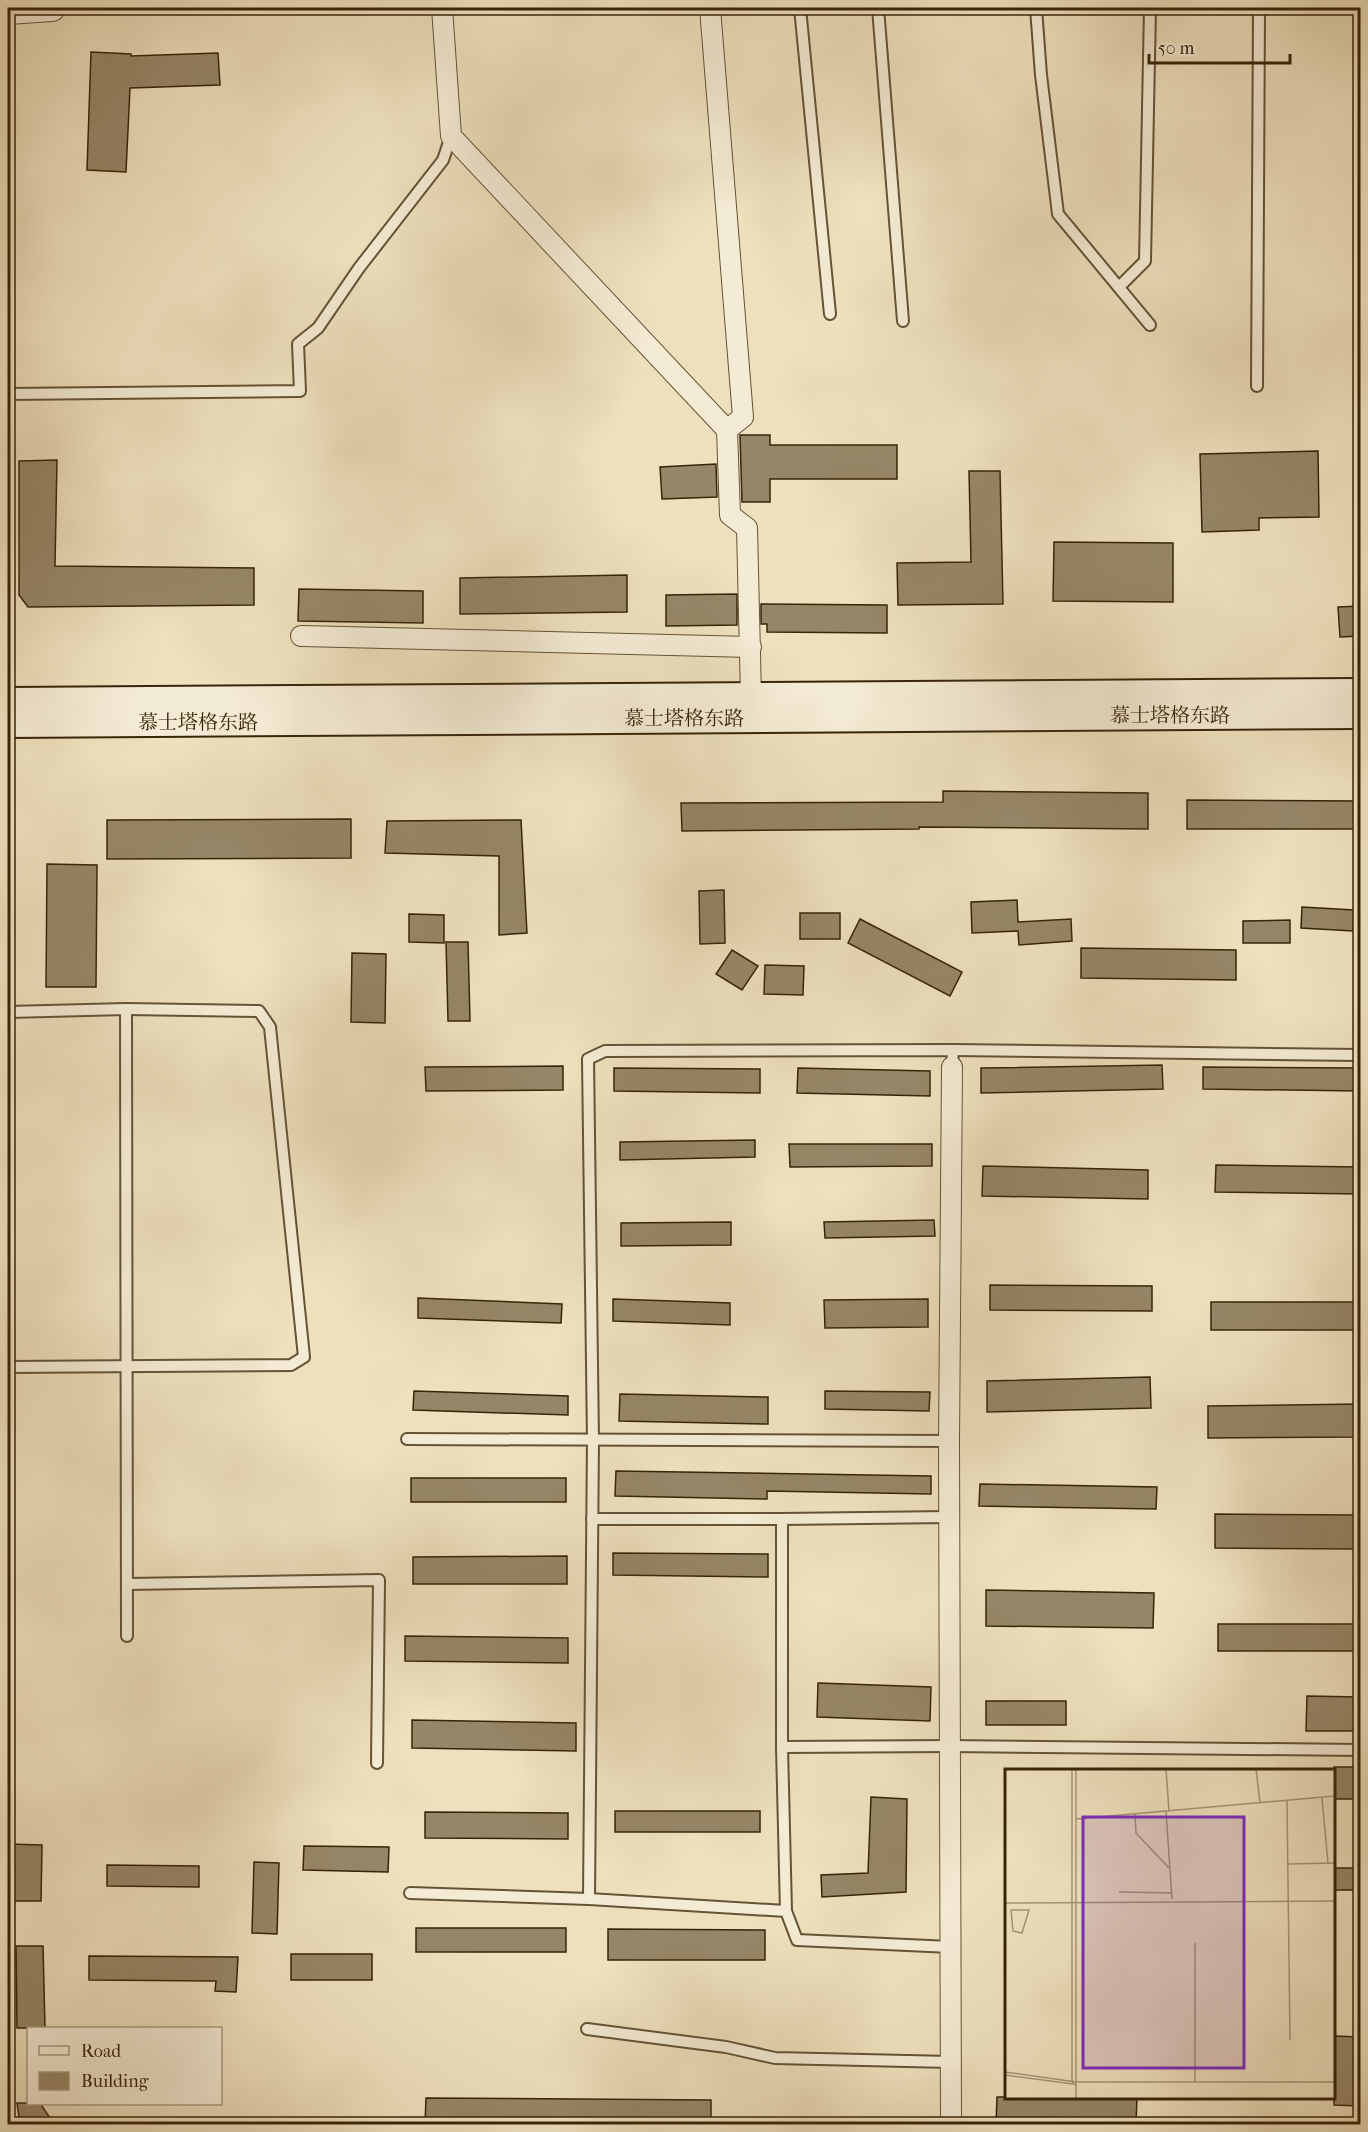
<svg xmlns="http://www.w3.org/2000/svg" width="1368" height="2132" font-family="'IM FELL French Canon','Noto Serif SC',serif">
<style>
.building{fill:#968667;stroke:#372409;stroke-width:1.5}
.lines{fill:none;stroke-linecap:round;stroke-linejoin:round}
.service-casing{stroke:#655336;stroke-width:14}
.minor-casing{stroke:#655336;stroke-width:22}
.tertiary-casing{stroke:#655336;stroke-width:28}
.secondary-casing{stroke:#372409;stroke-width:32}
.service{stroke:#f4ebd4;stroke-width:10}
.minor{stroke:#f4ebd4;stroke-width:20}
.tertiary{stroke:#f4ebd4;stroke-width:26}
.secondary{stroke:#f4ebd4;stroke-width:28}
.labels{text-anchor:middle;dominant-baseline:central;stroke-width:6;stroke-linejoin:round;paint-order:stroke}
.street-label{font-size:20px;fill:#372409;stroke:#f4ebd4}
.inset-road{fill:none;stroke:#a59575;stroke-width:1.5}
.view{fill:#7b2cbf;fill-opacity:0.15;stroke:#7b2cbf;stroke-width:3}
.inset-edge{fill:none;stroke:#372409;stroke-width:3}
</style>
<rect width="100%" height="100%" fill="#eee0bd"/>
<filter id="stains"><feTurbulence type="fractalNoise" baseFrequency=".00333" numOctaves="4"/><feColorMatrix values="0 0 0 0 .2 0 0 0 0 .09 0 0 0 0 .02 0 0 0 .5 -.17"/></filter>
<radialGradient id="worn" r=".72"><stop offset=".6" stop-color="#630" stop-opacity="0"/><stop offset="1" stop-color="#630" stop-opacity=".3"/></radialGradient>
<!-- building -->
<g class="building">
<path d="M91,52L131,54V56L218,53L220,85L130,88L126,172L87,170Z"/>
<path d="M740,435H770V445H897V479H770V502H742Z"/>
<path d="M1318,451L1319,517L1259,518V530L1202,532L1200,454Z"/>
<path d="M57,460L55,566L254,568V605L28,607L19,595V461Z"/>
<path d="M716,464L717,497L662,499L660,467Z"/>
<path d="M969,471H1000L1003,604L898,605L897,563L971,562Z"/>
<path d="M1054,542L1173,543V602L1053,601Z"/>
<path d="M627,575V612L460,614V578Z"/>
<path d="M299,589L423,591V623L298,621Z"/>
<path d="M737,594V625L666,626V595Z"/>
<path d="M761,604L887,605V633L767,632V624H761Z"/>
<path d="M1360,606V636L1340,637L1338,607Z"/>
<path d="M943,791L1148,793V829L919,827V829L682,831L681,803L943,802Z"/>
<path d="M1187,800L1360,801V829H1187Z"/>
<path d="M351,819V858L107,859V820Z"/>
<path d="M521,820L527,933L499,935V856L385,853L387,821Z"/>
<path d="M47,864L97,865L96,987H46Z"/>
<path d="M724,890L725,943L700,944L699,891Z"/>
<path d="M1017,900L1018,922L1071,919L1072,941L1019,945L1018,931L972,933L971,902Z"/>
<path d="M1302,907L1354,910L1353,931L1301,928Z"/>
<rect x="800" y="913" width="40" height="26"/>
<path d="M409,914L444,915V943L409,942Z"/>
<path d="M860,919L962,972L950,996L848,943Z"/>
<path d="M1290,920V943H1243V921Z"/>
<path d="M446,942H468L470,1021H448Z"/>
<path d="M1081,948L1236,950V980L1081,978Z"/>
<path d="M732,950L758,966L742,990L716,974Z"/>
<path d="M352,953L386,954L385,1023L351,1022Z"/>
<path d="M765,965L804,966L803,995L764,994Z"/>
<path d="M1162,1065L1163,1089L981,1093V1068Z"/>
<path d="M563,1066V1090L426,1091L425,1067Z"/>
<path d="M1203,1067L1360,1068V1091L1203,1089Z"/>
<path d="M614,1068L760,1069V1093L614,1091Z"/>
<path d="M798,1068L930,1071V1096L797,1093Z"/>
<path d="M755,1140V1157L620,1160V1142Z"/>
<path d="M789,1144H932V1166L790,1167Z"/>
<path d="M1216,1165L1360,1167V1194L1215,1192Z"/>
<path d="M983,1166L1148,1170V1199L982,1196Z"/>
<path d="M934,1220L935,1236L825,1238L824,1222Z"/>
<path d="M731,1222V1245L621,1246V1223Z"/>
<path d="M990,1285L1152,1286V1311L990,1310Z"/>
<path d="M418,1298L562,1304L561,1323L418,1318Z"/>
<path d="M613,1299L730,1303V1325L613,1321Z"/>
<path d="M928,1299V1327L825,1328L824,1300Z"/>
<rect x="1211" y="1302" width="149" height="28"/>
<path d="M1150,1377L1151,1408L987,1412V1381Z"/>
<path d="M414,1391L568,1396V1415L413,1410Z"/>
<path d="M825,1391L930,1392L929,1411L825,1409Z"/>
<path d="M620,1394L768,1397V1424L619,1421Z"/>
<path d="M1360,1404V1437L1208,1438V1406Z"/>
<path d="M616,1471L931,1476V1494L767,1491V1499L615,1496Z"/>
<rect x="411" y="1478" width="155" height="24"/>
<path d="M980,1484L1157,1487L1156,1509L979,1506Z"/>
<path d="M1215,1514L1360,1515V1549L1215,1548Z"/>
<path d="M613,1553L768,1554V1577L613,1575Z"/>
<path d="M567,1556V1584H413V1557Z"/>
<path d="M986,1590L1154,1593L1153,1628L986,1626Z"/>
<rect x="1218" y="1624" width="142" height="27"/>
<path d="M405,1636L568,1638V1663L405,1661Z"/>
<path d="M818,1683L931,1687L930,1721L817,1717Z"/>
<path d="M1307,1696L1360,1697V1731H1306Z"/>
<rect x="986" y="1701" width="80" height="24"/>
<path d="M412,1720L576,1723V1751L412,1748Z"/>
<rect x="1334" y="1767" width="26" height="32"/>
<path d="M871,1797L907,1799L906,1892L822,1897L821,1875L868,1873Z"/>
<rect x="615" y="1811" width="145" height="21"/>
<path d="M425,1812L568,1813V1839L425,1838Z"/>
<path d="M8,1844L42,1845L41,1901H8Z"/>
<path d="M304,1846L389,1847L388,1872L303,1870Z"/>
<path d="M254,1862L279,1863L277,1934L252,1933Z"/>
<path d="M107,1865L199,1866V1887L107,1886Z"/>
<rect x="1334" y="1868" width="26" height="22"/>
<rect x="416" y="1928" width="150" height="24"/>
<path d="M608,1929L765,1930V1960H608Z"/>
<path d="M16,1946H43L45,2028H17Z"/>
<rect x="291" y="1954" width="81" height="26"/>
<path d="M89,1956L238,1957L236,1992L215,1991L216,1981L89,1980Z"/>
<path d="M1334,2036L1360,2037V2106L1334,2105Z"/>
<path d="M997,2097H1137L1136,2124H996Z"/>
<path d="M426,2098L711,2100V2124H425Z"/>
<path d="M17,2103H40L54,2124H20Z"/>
</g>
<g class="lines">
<!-- service casing -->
<g class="service-casing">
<g id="service">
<path d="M800,8L830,314"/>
<path d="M878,8L903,321"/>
<path d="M1036,8L1041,75L1058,214L1150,325"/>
<path d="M1119,287L1145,261L1150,8"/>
<path d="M1257,386L1259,8"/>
<path d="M8,394L300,391L298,344L318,328L359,268L443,160L451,136"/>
<path d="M8,1012L126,1009L127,1636"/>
<path d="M953,1050L1360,1055"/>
<path d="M8,1367L291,1365L304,1357L270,1027L259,1011L126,1009"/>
<path d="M407,1439L949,1441"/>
<path d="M592,1519H782"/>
<path d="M127,1584L379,1580L377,1763"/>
<path d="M782,1747V1519L949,1517"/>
<path d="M410,1893L589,1899L786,1911L797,1940L951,1947"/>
<path d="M589,1899L593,1440L588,1059L605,1051L953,1050L952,1067"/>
<path d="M786,1911L782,1747L950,1746L1360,1750"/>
<path d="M587,2029L726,2047L775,2058L951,2062"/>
</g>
</g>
<!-- minor casing -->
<g class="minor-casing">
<g id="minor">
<path d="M442,8L451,136L727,430"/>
<path d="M710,8L743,417L727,430L730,515L747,528L751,697"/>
<path d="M301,636L751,647"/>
<path d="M951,2124L949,1441L952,1067"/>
</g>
</g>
<!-- tertiary casing -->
<g class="tertiary-casing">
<path id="tertiary" d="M8,11L52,8"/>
</g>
<!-- secondary casing -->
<g class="secondary-casing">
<g id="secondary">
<path d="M8,702L1360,693"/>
<path d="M8,723L1360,714"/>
</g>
</g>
<!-- service -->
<use href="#service" class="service"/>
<!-- minor -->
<use href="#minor" class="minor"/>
<!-- tertiary -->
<use href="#tertiary" class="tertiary"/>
<!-- secondary -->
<use href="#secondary" class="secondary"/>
</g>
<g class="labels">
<!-- street labels -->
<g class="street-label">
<text x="1170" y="715">慕士塔格东路</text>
<text x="684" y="718">慕士塔格东路</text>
<text x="198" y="722">慕士塔格东路</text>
</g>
</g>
<!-- overview -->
<g transform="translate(1005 1769)">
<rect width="330" height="330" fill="#eee0bd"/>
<path class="inset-road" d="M67,0V313L70,316M161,0L164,42M251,0L255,34M317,29L323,94M282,32L285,271M161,42L167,130M130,45L131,64L164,99M71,50L330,27M283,95L330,94M114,123L167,124M0,134L330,132M6,141H24L17,164L8,162ZM190,174V313M0,303L71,313H330M0,306L68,315M71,330V0"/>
<path class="view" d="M78,48H239V299H78Z"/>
<rect width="330" height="330" class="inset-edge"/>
</g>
<!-- margin -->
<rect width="1368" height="2132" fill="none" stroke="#eee0bd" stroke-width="30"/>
<rect x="9" y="9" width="1350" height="2114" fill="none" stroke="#372409" stroke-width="3"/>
<rect x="15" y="15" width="1338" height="2102" fill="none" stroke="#372409" stroke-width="1.5"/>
<!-- legend -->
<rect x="27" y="2027" width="195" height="78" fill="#f4ebd4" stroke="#a89b83" stroke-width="1.5"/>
<rect x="39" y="2046" width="30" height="9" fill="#f4ebd4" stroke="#a89b83" stroke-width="1.5"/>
<text x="81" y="2057" font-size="18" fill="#372409">Road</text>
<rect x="39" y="2072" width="30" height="18" fill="#968667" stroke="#a89b83" stroke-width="1.5"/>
<text x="81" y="2087" font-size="18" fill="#372409">Building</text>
<!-- scale -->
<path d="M1149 54v9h141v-9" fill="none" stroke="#372409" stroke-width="3"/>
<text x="1158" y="54" font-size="18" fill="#372409" stroke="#f4ebd4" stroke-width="4.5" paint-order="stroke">50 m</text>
<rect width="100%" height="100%" filter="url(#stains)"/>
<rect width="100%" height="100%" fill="url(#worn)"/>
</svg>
